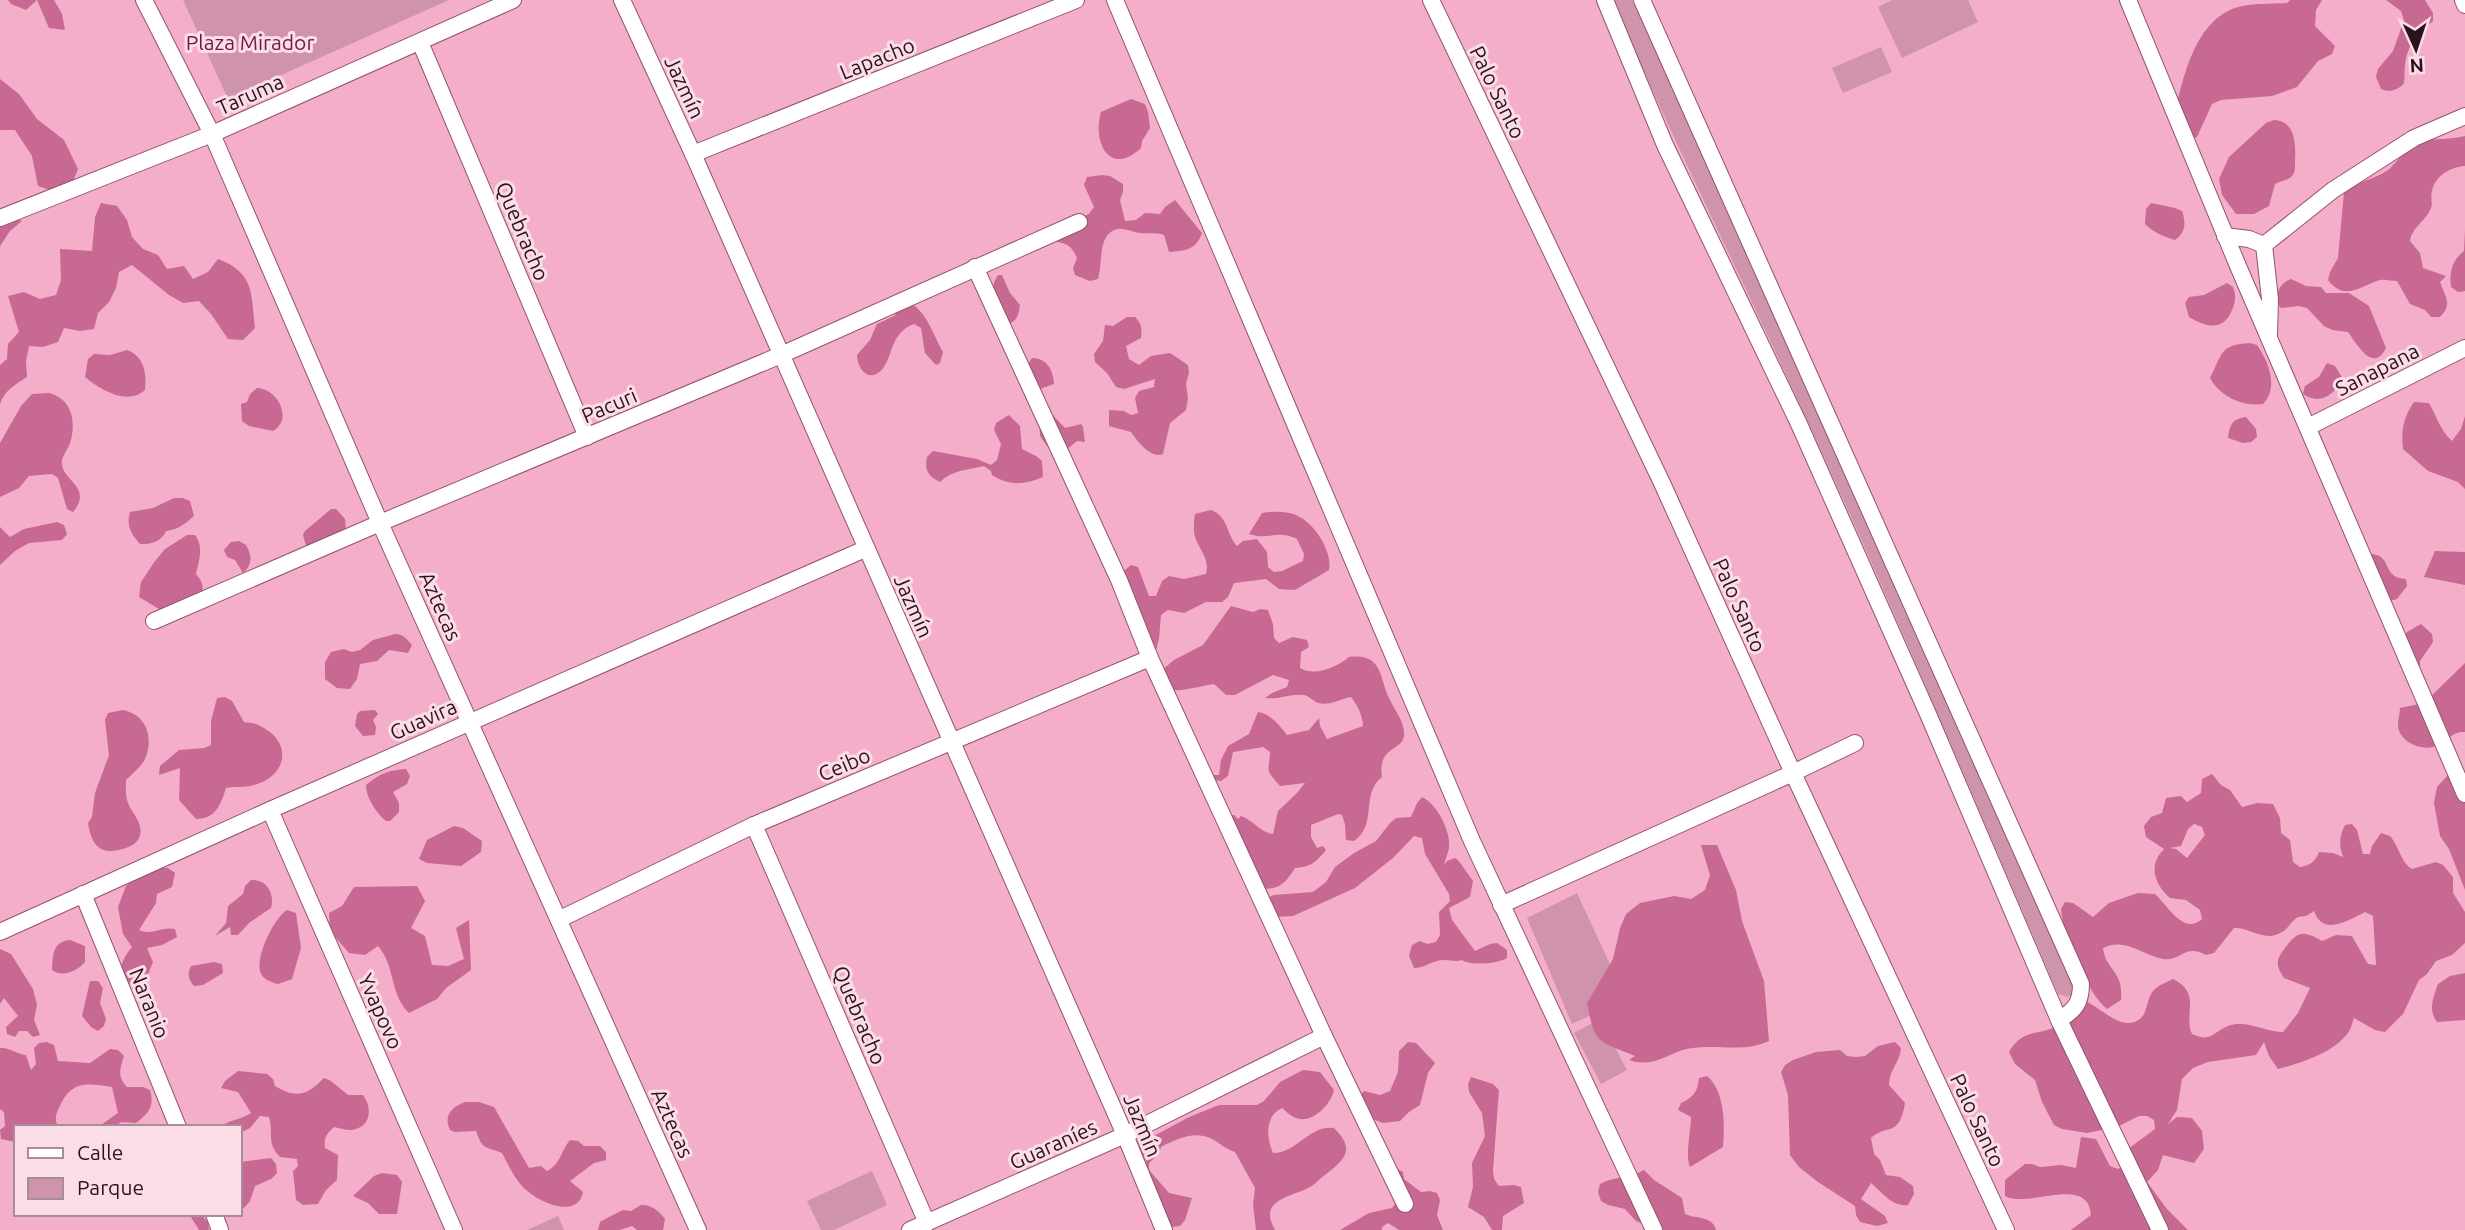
<svg xmlns="http://www.w3.org/2000/svg" width="2465" height="1230" font-family="Ubuntu,sans-serif">
<style>
.green{fill:#cf94ab}
.forest{fill:#c76992;fill-rule:evenodd}
.lines{fill:none;stroke-linecap:round;stroke-linejoin:round}
.minor-casing{stroke:#92536e;stroke-width:18}
.minor{stroke:#fff;stroke-width:16}
.labels{text-anchor:middle;dominant-baseline:central;stroke-width:6;stroke-linejoin:round;paint-order:stroke}
.park-label{font-size:21px;fill:#6f1a46;stroke:#fbdde8}
.street-label{font-size:21px;fill:#2c121e;stroke:#fbdde8}
</style>
<rect width="100%" height="100%" fill="#f5aeca"/>
<!-- green -->
<g class="green">
<path d="M183,0H449L228,99Z"/>
<path d="M1612,0H1632L1691,126L2076,988L2072,995L2067,997L2058,994C1976,803 1895,611 1808,422C1743,281 1674,142 1612,0Z"/>
<path d="M1892,0H1968L1978,22L1902,58L1878,7Z"/>
<path d="M1881,47L1892,72L1843,93L1832,68Z"/>
<path d="M1577,893L1626,999L1572,1024L1527,918Z"/>
<path d="M1600,1019L1627,1070L1601,1084L1574,1033Z"/>
<path d="M872,1171L887,1205L834,1230H821L807,1201Z"/>
<path d="M558,1216L564,1230H527Z"/>
</g>
<!-- forest -->
<g class="forest">
<path d="M8,0H54L62,14L65,30L49,28L37,0L26,10L11,4Z"/>
<path d="M2290,0H2322L2316,10L2315,26L2335,46L2332,54L2318,61L2297,87L2272,96L2221,100L2212,104L2197,137L2189,140L2173,121C2182,83 2193,20 2238,7C2253,3 2271,4 2287,3Z"/>
<path d="M2386,0H2425L2433,13V21C2417,33 2407,45 2405,65C2404,71 2405,76 2404,83C2399,90 2389,93 2381,89L2376,77L2378,69L2393,51L2404,20L2401,11Z"/>
<path d="M0,79L19,94L37,119L64,140L78,169L67,196L38,186L32,156L15,130H0Z"/>
<path d="M1131,99L1145,104L1148,112L1150,128L1142,141L1141,148C1110,177 1092,143 1101,112Z"/>
<path d="M2274,120C2295,121 2296,143 2295,160C2295,166 2296,173 2291,177C2288,180 2280,181 2275,184L2269,206L2254,214H2236L2222,195L2219,179L2229,157L2266,123Z"/>
<path d="M2465,136V166C2450,167 2435,176 2432,191C2430,197 2433,203 2431,208C2426,221 2412,227 2410,241L2420,253L2423,268L2446,276L2440,282C2445,296 2453,304 2440,317H2431L2425,310L2410,304L2397,281C2391,281 2385,279 2380,280C2360,286 2345,302 2328,280L2330,272L2338,258L2344,192C2354,182 2374,180 2388,170C2398,162 2408,144 2421,141C2436,138 2450,140 2465,136Z"/>
<path d="M1102,175L1110,176L1123,184V192L1120,200L1125,221L1136,220L1145,213L1160,214L1165,207L1175,200L1202,233C1196,250 1185,251 1169,252L1164,235C1155,232 1149,234 1141,233C1133,233 1126,228 1118,229C1097,233 1103,264 1098,279L1090,281L1075,275L1073,268L1077,258C1072,245 1064,242 1051,241L1065,224L1089,214L1094,207L1084,185L1087,177Z"/>
<path d="M101,203L117,206L127,220L132,237L143,249L158,255L167,269L184,266L193,279L208,272L218,259C255,273 251,294 255,328L243,340L228,339L211,314L199,301L183,303L169,295L132,265L119,272L116,288L109,302L98,313L94,329L80,331L64,328L58,342L43,347L29,346L26,361L27,377C16,384 4,391 0,404V365L7,359L8,344L19,332L8,296L24,292L40,299L56,295L61,280L60,249L92,251L95,217Z"/>
<path d="M2151,203L2175,208L2182,211C2186,223 2186,232 2175,240C2164,237 2153,232 2145,224L2146,209Z"/>
<path d="M14,218L22,221L10,231L0,246V226L6,219Z"/>
<path d="M2465,230V291L2458,292L2451,287C2449,273 2452,260 2464,251Z"/>
<path d="M998,275H1002L1010,293L1020,305C1019,314 1017,322 1007,324C1000,308 986,291 998,275Z"/>
<path d="M2291,279L2306,286L2321,287L2326,293H2349L2369,306L2386,348C2373,374 2357,344 2348,332L2332,330L2324,326L2307,308L2298,306L2281,308L2276,302C2278,290 2279,284 2291,279Z"/>
<path d="M2227,283L2233,287C2236,295 2236,301 2232,310C2224,331 2207,328 2189,317L2185,303L2189,297L2204,295Z"/>
<path d="M909,302C928,313 933,335 943,352L940,363L936,365L925,353L921,328L914,324C887,334 894,363 878,373C866,381 857,366 857,355L870,340L877,324L894,316L902,306Z"/>
<path d="M1127,317H1135C1142,324 1142,329 1141,338L1126,346L1129,359L1139,365L1151,356L1170,353L1188,365L1189,373L1186,384L1188,398L1186,410L1170,423L1163,454C1151,459 1138,442 1131,432L1109,426V410L1124,411L1131,415L1138,413L1135,398L1139,391L1154,387L1155,379L1124,389L1116,387L1107,373L1095,362L1094,354L1103,341L1105,325L1113,326Z"/>
<path d="M2250,343L2257,345C2269,362 2279,388 2263,404C2242,407 2220,396 2210,378C2223,353 2219,345 2250,343Z"/>
<path d="M127,350C144,356 147,373 145,390C127,406 101,390 85,377L88,359L94,354L110,355Z"/>
<path d="M1032,358C1047,358 1053,370 1054,384L1040,389L1025,368Z"/>
<path d="M2327,363L2335,366L2343,379C2334,394 2321,406 2303,394L2305,386L2319,377Z"/>
<path d="M257,388C277,388 294,419 273,431L249,426L242,421L241,404L247,402L250,394Z"/>
<path d="M49,393C71,399 76,419 71,440C69,449 60,457 62,465C64,481 93,488 73,512L67,509L58,478L52,474L29,476L19,488L0,497V443L21,406L32,394Z"/>
<path d="M2414,402L2429,403C2437,417 2440,430 2452,441L2461,429L2465,416V489L2458,482L2428,471L2403,449C2401,430 2403,418 2414,402Z"/>
<path d="M1049,411L1065,428L1081,424L1083,427L1085,442L1077,441L1066,450L1047,446L1040,436L1039,419Z"/>
<path d="M1009,415L1020,426L1022,449L1036,456L1042,461L1043,477C1025,485 1009,486 992,475L991,471L984,466C968,470 952,470 940,482C928,477 924,469 927,457L933,451L977,459L991,465L997,460L1001,444L994,430L996,423Z"/>
<path d="M2246,417L2256,429L2257,437L2251,442L2243,443L2228,438C2229,425 2233,418 2246,417Z"/>
<path d="M183,498L190,501L194,516C186,523 178,530 166,531C162,541 151,545 140,544C131,534 126,526 130,512L153,508L174,498Z"/>
<path d="M331,509H336L345,519L346,531L323,538L310,548L306,546L303,535L305,531Z"/>
<path d="M1211,510C1229,517 1226,534 1237,546L1243,541L1257,539L1267,552L1268,567L1274,572L1282,571L1303,561L1304,554L1297,539C1275,529 1269,541 1249,534L1262,513C1272,511 1286,511 1296,515C1314,522 1333,552 1329,570L1295,590L1279,589L1266,579L1234,583L1228,597L1222,602H1206L1184,613L1168,610L1161,615L1159,639L1155,654L1119,575L1131,565L1138,567L1149,596H1156L1162,581L1169,576L1184,579L1206,574C1210,559 1200,551 1195,537C1193,530 1194,521 1195,514Z"/>
<path d="M57,522L64,525L67,534L62,540L29,543L15,551L0,565V527L10,537L24,529Z"/>
<path d="M187,535H195C204,547 199,561 196,574C203,582 204,587 201,597L167,610L159,609L139,597L141,582L155,561L165,549Z"/>
<path d="M239,541L246,545C252,556 253,564 243,573L235,560L227,557L224,550L231,542Z"/>
<path d="M2435,551L2465,552V585L2424,577Z"/>
<path d="M2371,554C2393,555 2381,578 2406,579L2407,586L2397,599L2390,601L2366,560Z"/>
<path d="M1231,606L1253,612L1260,609L1268,610L1273,624L1274,638L1279,643L1293,637L1307,640L1309,647L1301,652L1300,668C1315,677 1337,667 1349,657C1383,653 1379,677 1389,698C1394,709 1404,721 1404,733C1405,752 1377,744 1382,777C1360,794 1378,825 1354,841L1346,840L1345,824L1342,815L1338,814L1311,825V837L1317,848L1323,846L1326,850C1316,862 1311,867 1295,868C1285,884 1278,891 1259,888L1230,815H1234L1238,819L1241,816C1253,820 1261,833 1273,834L1278,811L1297,793L1305,783L1280,786C1264,767 1269,775 1270,752L1263,747L1233,752L1228,776L1221,781L1213,780L1212,775H1219L1221,760L1228,746L1249,734L1258,712C1271,714 1279,725 1287,735L1309,730L1319,718L1320,726L1327,739L1363,726C1362,714 1358,706 1351,697C1340,699 1330,706 1318,703C1313,701 1309,696 1304,695C1291,693 1278,700 1265,698L1272,693L1287,687L1289,680L1273,675L1235,695H1226L1214,684C1206,685 1179,692 1174,690C1170,688 1165,681 1162,678V670L1174,660L1203,645Z"/>
<path d="M2421,624L2432,634L2433,642L2420,661V678L2403,639L2407,632Z"/>
<path d="M395,634C402,633 408,640 412,645L408,653L389,650L377,661L360,664L357,679L350,689L337,688L325,679V662L331,652L344,649L352,652L360,650L373,640Z"/>
<path d="M2465,663V732C2451,731 2448,742 2436,746C2422,752 2397,741 2398,724C2398,718 2400,714 2400,708L2424,703Z"/>
<path d="M225,697L232,701L244,722C249,723 256,723 260,726C293,741 288,776 254,785C245,788 235,786 226,788C221,804 216,819 196,819L179,800L180,768L159,775L160,766L179,750L204,748L211,745V721L217,698Z"/>
<path d="M123,710C147,715 154,738 145,759C141,767 132,774 126,780C126,787 125,796 128,803C132,814 145,824 139,838C136,844 131,846 126,848C102,856 92,848 88,823L92,817L95,793L109,755L105,720L108,713Z"/>
<path d="M375,710L378,714L373,720L376,727L375,735L363,736L355,726L357,714L360,711Z"/>
<path d="M406,769L410,776L407,784L393,792L399,803V812L390,821H386C376,813 366,797 366,785C379,774 389,770 406,769Z"/>
<path d="M2212,774L2221,785L2230,790L2242,807L2257,803L2273,804L2280,818L2281,833L2290,840L2293,862L2300,867C2311,865 2315,862 2319,852L2333,853L2343,857C2339,845 2339,837 2345,825L2352,824L2357,830L2363,854H2370L2372,846L2381,833L2390,836C2399,846 2401,863 2412,869L2436,862L2443,865L2453,877V893L2465,912V943L2452,955L2436,961L2427,974L2419,980L2403,1014L2385,1032L2375,1030L2354,1018C2352,1023 2351,1029 2348,1033C2333,1053 2301,1063 2278,1069L2269,1056L2264,1042L2256,1055L2208,1062L2193,1068L2182,1079L2177,1110L2168,1124L2177,1117L2192,1118L2202,1131L2204,1149L2194,1163L2163,1155L2158,1170L2147,1182L2167,1209L2188,1230H2071L2091,1215C2088,1174 2028,1209 2005,1196V1180L2025,1164H2032L2040,1167L2061,1165L2076,1168L2081,1137L2096,1139L2110,1166L2118,1169L2124,1165L2128,1149L2155,1129L2154,1120L2147,1116H2139L2117,1127L2087,1133L2062,1129L2054,1125L2042,1102L2035,1080L2015,1064L2009,1052C2024,1026 2042,1037 2057,1025C2066,1018 2073,1008 2081,1000C2098,1003 2121,1034 2140,1019C2148,1013 2146,998 2154,990C2159,985 2167,982 2173,979C2202,993 2183,1014 2192,1034C2211,1043 2213,1032 2228,1026C2246,1019 2265,1032 2283,1032L2298,1013L2310,988L2284,978C2275,964 2276,960 2285,948C2298,931 2302,930 2322,941L2336,935L2352,936L2368,964L2376,965L2373,916L2365,912C2349,920 2323,937 2314,911L2306,916L2298,917C2291,921 2289,928 2282,932C2265,943 2250,927 2234,928L2214,953L2206,955C2185,943 2180,962 2163,959C2142,955 2125,937 2103,948C2106,971 2124,971 2121,1000L2107,1009C2087,993 2063,935 2061,909L2065,902L2073,903L2093,917L2109,903L2138,893L2155,894C2167,905 2184,936 2202,919L2200,910L2186,900L2170,898C2154,884 2148,865 2164,849L2146,837L2144,826L2151,817L2162,813L2166,798L2181,796L2187,802L2201,793L2202,779ZM2194,824L2202,827L2205,835L2187,858L2176,849L2170,848L2181,846L2188,829Z"/>
<path d="M2447,776L2465,778V890L2449,849L2440,836L2434,803L2437,787Z"/>
<path d="M1422,797C1437,804 1451,831 1449,848C1448,853 1445,860 1444,865L1447,861L1455,858L1458,860L1473,881L1470,897L1449,908L1452,920L1475,951L1490,944L1497,943L1507,950V958C1497,964 1472,966 1462,960C1455,962 1451,960 1444,960C1433,960 1425,968 1414,968L1409,956L1412,945L1420,941L1427,944L1436,942L1440,935L1439,912L1450,901L1449,894L1425,854L1422,838L1414,836L1393,858L1355,888L1293,916L1275,917L1267,898L1274,895L1313,892L1326,882L1335,867L1354,853L1376,841L1390,823L1396,818L1411,817L1417,803Z"/>
<path d="M454,826L463,828L482,841L481,852L461,866L427,863L419,859L427,840Z"/>
<path d="M1701,845H1717L1736,890L1742,921L1764,981L1769,1041C1743,1053 1720,1044 1693,1048C1667,1051 1658,1069 1629,1060L1635,1056C1597,1040 1595,1045 1587,1003L1613,959L1620,928L1626,914L1640,903L1674,896L1691,899L1705,890L1710,875Z"/>
<path d="M160,868H168L175,873L172,887L157,894L156,903L139,930C151,936 162,926 175,929L177,937L162,945L147,948L153,962L141,991C119,979 115,967 132,947L123,934L118,907L126,886L132,881Z"/>
<path d="M251,880C267,879 275,894 271,908L249,923L238,935H231L230,927L215,936L226,923L228,906L243,894L245,886Z"/>
<path d="M417,886L425,901L411,928L425,936L432,965L448,966L464,959L456,928L469,920L471,970L446,988L437,999L409,1013C389,993 396,967 378,946L365,955L349,953L330,931L329,913L342,906L354,887Z"/>
<path d="M287,910L296,913L301,948L292,979L278,984C270,982 262,979 260,971C256,955 274,918 287,910Z"/>
<path d="M70,940L85,946V962C77,971 63,978 52,970C53,955 52,942 70,940Z"/>
<path d="M0,949L11,954L33,989L37,1005L34,1020L40,1035L33,1037L27,1031H19L15,1037L7,1034L6,1027L18,1016L4,998L0,1004Z"/>
<path d="M214,962L222,964L223,973L203,985L194,986C188,979 187,974 191,966Z"/>
<path d="M2465,973V1020L2437,1022C2428,1010 2433,998 2438,984L2450,976Z"/>
<path d="M90,981H98L103,988L100,1003L106,1019L104,1026L98,1031L91,1027L82,1016Z"/>
<path d="M47,1042L54,1045L58,1061L90,1063L110,1049L118,1050L124,1056C120,1069 117,1076 127,1087H143L150,1090C155,1106 148,1114 136,1123L121,1122L114,1127H98L118,1113L112,1087C87,1083 71,1081 60,1106C56,1114 54,1117 58,1127H16V1142L1,1139L0,1130L5,1126L4,1112L0,1109V1048C9,1047 17,1054 26,1055L31,1070L36,1064L34,1048L39,1043Z"/>
<path d="M1408,1042L1416,1043L1435,1063L1428,1073L1420,1105L1409,1112L1400,1121L1383,1123L1367,1117L1359,1097L1364,1091L1380,1095L1390,1091L1398,1072L1399,1051Z"/>
<path d="M1895,1042L1901,1048C1900,1062 1889,1070 1889,1085L1905,1103C1899,1139 1887,1123 1871,1138L1874,1154L1880,1160L1886,1175L1900,1177L1913,1186L1914,1194L1908,1205C1892,1207 1882,1192 1871,1183L1861,1199L1885,1216L1888,1223L1877,1226L1860,1222L1856,1215L1855,1206L1818,1182L1799,1167L1790,1155L1788,1095L1781,1072L1785,1065L1793,1060L1816,1052L1840,1050L1847,1056L1856,1057L1865,1056L1878,1046Z"/>
<path d="M1303,1070L1320,1072L1334,1090C1331,1105 1312,1124 1296,1118C1290,1116 1286,1111 1282,1108C1265,1116 1266,1137 1273,1153C1297,1153 1309,1125 1334,1128C1356,1150 1345,1159 1325,1175C1319,1179 1315,1185 1308,1188C1297,1194 1277,1197 1271,1209C1268,1217 1272,1224 1275,1230H1256L1253,1205L1255,1188L1235,1152C1225,1149 1219,1142 1210,1138C1194,1131 1176,1139 1161,1147L1159,1154L1149,1163V1170L1169,1193L1192,1198L1185,1220L1180,1226L1172,1227C1157,1208 1148,1184 1146,1160L1138,1156L1131,1142L1154,1136L1189,1117L1219,1105H1257L1264,1101L1280,1082Z"/>
<path d="M238,1071L267,1074L273,1079L275,1086C297,1099 307,1095 324,1078L331,1081L348,1095H363C373,1108 371,1128 351,1130C346,1130 339,1128 334,1127C326,1134 324,1138 325,1148L338,1155L337,1180L326,1190L318,1204L303,1205L296,1200L293,1171L298,1166L297,1159L280,1157C266,1142 274,1135 269,1117L260,1116L250,1128L240,1133V1127H220C230,1119 241,1120 251,1113L238,1092L221,1088L225,1081Z"/>
<path d="M1707,1076C1725,1091 1725,1125 1723,1147L1690,1167C1685,1155 1691,1131 1691,1117L1678,1110L1681,1103C1693,1098 1698,1091 1699,1078Z"/>
<path d="M1471,1077L1493,1084L1499,1090L1493,1171L1494,1179L1499,1186L1514,1185L1521,1187L1524,1203L1503,1216L1502,1230H1492L1484,1217L1468,1207L1473,1187L1472,1163L1485,1136L1482,1113L1469,1092L1468,1084Z"/>
<path d="M465,1102H479L494,1107L529,1168L541,1166L547,1171C560,1165 561,1151 570,1140L578,1141L584,1146H600L606,1152V1160L594,1163L570,1181L583,1192C577,1221 536,1201 523,1187C514,1178 508,1164 502,1153C485,1146 483,1151 476,1131L454,1132L450,1130C443,1115 452,1107 465,1102Z"/>
<path d="M271,1158L276,1164L277,1173L271,1179L255,1186L250,1201L244,1208H240V1162Z"/>
<path d="M1396,1168L1403,1172L1404,1179L1421,1192L1430,1191L1437,1193L1440,1200L1437,1215L1443,1230H1399L1388,1223L1382,1227V1230H1340L1369,1213L1392,1208L1397,1201Z"/>
<path d="M1644,1170L1654,1180L1682,1198L1685,1214C1696,1219 1713,1216 1716,1230H1659L1636,1221L1625,1209L1608,1205L1601,1201L1598,1192L1600,1184C1613,1176 1630,1179 1644,1170Z"/>
<path d="M382,1173L397,1175L402,1182L397,1214H379L368,1203L353,1196L374,1176Z"/>
<path d="M641,1205C651,1204 659,1211 665,1219L663,1230H637L632,1226L620,1230H598L600,1222L609,1217L623,1210L631,1211Z"/>
<path d="M189,1214H201L208,1223L209,1230H199Z"/>
</g>
<g class="lines">
<!-- minor casing -->
<g class="minor-casing">
<g id="minor">
<path d="M144,0L212,134L380,523L698,1230"/>
<path d="M622,0L693,154L1125,1135L1164,1230"/>
<path d="M1115,0L1472,841L1654,1230"/>
<path d="M1431,0L1662,483L1793,773L2006,1230"/>
<path d="M1605,0L1665,145L1799,424L1928,714L2059,1020L2160,1230"/>
<path d="M1642,0L2081,984C2081,1003 2075,1010 2059,1020"/>
<path d="M2128,0L2238,266L2465,794"/>
<path d="M2463,0L2465,5"/>
<path d="M420,42L587,437"/>
<path d="M693,154L1076,0"/>
<path d="M0,218L212,134L513,0"/>
<path d="M2225,236L2249,239L2264,245"/>
<path d="M975,267L1119,580L1150,658L1324,1036L1405,1204"/>
<path d="M2269,335L2270,299L2264,245L2333,190L2414,138L2465,116"/>
<path d="M2308,427L2465,348"/>
<path d="M154,621L380,523L781,355L1079,222"/>
<path d="M270,810L454,1230"/>
<path d="M754,825L927,1223"/>
<path d="M83,894L178,1127"/>
<path d="M1501,905L1793,773L1855,743"/>
<path d="M560,919L754,825L1150,658"/>
<path d="M0,932L270,810L865,549"/>
<path d="M214,1214L220,1230"/>
<path d="M910,1230L1125,1135L1324,1036"/>
</g>
</g>
<!-- minor -->
<use href="#minor" class="minor"/>
</g>
<g class="labels">
<!-- park labels -->
<g class="park-label">
<text x="250" y="42">Plaza Mirador</text>
</g>
<!-- street labels -->
<g class="street-label">
<text transform="translate(877 58) rotate(-22)">Lapacho</text>
<text transform="translate(685 87) rotate(65)">Jazmín</text>
<text transform="translate(1498 92) rotate(64)">Palo Santo</text>
<text transform="translate(250 94) rotate(-24)">Taruma</text>
<text transform="translate(523 231) rotate(67)">Quebracho</text>
<text transform="translate(2377 369) rotate(-27)">Sanapana</text>
<text transform="translate(609 405) rotate(-23)">Pacuri</text>
<text transform="translate(1740 605) rotate(66)">Palo Santo</text>
<text transform="translate(441 606) rotate(66)">Aztecas</text>
<text transform="translate(914 606) rotate(66)">Jazmín</text>
<text transform="translate(423 719) rotate(-24)">Guavira</text>
<text transform="translate(844 764) rotate(-23)">Ceibo</text>
<text transform="translate(150 1003) rotate(68)">Naranio</text>
<text transform="translate(381 1011) rotate(66)">Yvapovo</text>
<text transform="translate(860 1015) rotate(67)">Quebracho</text>
<text transform="translate(1978 1120) rotate(65)">Palo Santo</text>
<text transform="translate(673 1123) rotate(66)">Aztecas</text>
<text transform="translate(1143 1125) rotate(67)">Jazmín</text>
<text transform="translate(1053 1144) rotate(-24)">Guaraníes</text>
</g>
</g>
<!-- legend -->
<rect x="14" y="1125" width="228" height="91" fill="#fbdde8" stroke="#a88c97" stroke-width="2"/>
<rect x="28" y="1148" width="35" height="10" fill="#ffffff" stroke="#a88c97" stroke-width="2"/>
<text x="77" y="1160" font-size="21" fill="#2c121e">Calle</text>
<rect x="28" y="1178" width="35" height="21" fill="#cf94ab" stroke="#a88c97" stroke-width="2"/>
<text x="77" y="1195" font-size="21" fill="#2c121e">Parque</text>
<!-- north arrow -->
<g transform="translate(2416 49) rotate(177)" stroke="#fbdde8" stroke-width="5" paint-order="stroke">
<path d="M0-5L12 26L0 18L-12 26Z" fill="#2c121e"/>
<text y="-10" font-size="19" font-weight="bold" text-anchor="middle" fill="#2c121e">N</text>
</g>
</svg>
